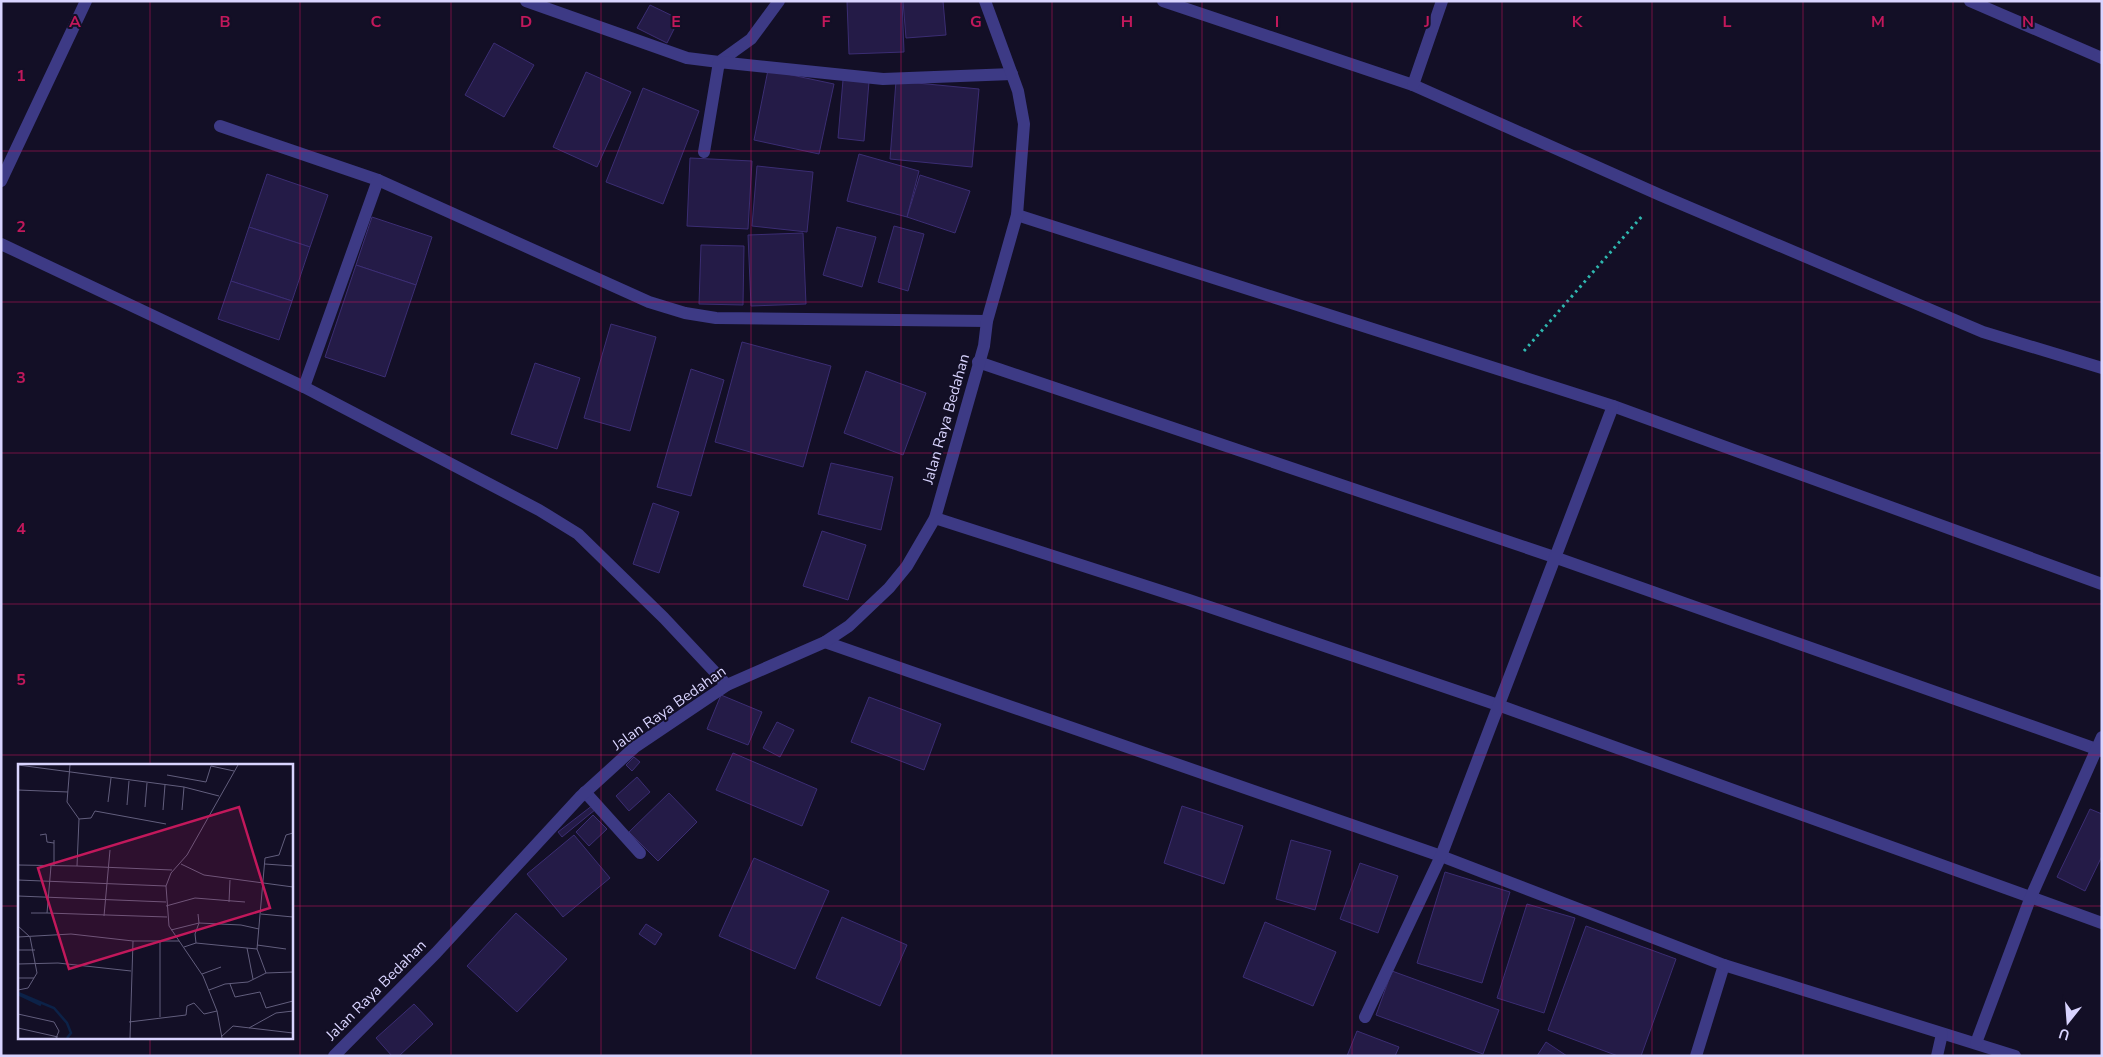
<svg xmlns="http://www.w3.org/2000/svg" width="2103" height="1057" font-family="'Nunito Sans',sans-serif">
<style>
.building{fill:#241b47;stroke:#3b2d73}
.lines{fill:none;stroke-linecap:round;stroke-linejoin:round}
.path{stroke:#2fb8b0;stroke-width:3;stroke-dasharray:2.5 4;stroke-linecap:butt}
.service{stroke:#3d3a85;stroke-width:12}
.minor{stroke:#3d3a85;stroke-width:12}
.tertiary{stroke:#3d3a85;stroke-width:12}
.grid{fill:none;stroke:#c2185b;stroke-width:1;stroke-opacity:0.55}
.labels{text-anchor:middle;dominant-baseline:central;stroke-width:4;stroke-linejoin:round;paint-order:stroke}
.street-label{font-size:15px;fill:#d9d4ff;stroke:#130f26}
.inset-river{fill:none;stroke:#0c2248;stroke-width:2.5}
.inset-road{fill:none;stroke:#625e7d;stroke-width:1}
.view{fill:#c2185b;fill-opacity:0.15;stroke:#c2185b;stroke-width:2.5}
.inset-edge{fill:none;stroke:#d9d4ff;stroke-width:2.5}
.grid-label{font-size:16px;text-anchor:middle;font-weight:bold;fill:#c2185b;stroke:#130f26;stroke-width:4;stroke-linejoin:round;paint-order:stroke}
</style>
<rect width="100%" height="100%" fill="#130f26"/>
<!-- building -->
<g class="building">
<path d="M847,1H902L904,52L849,54Z"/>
<path d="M903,1H943L946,35L906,38Z"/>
<path d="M650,5L679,19L667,43L637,28Z"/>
<path d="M494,43L534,65L504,117L465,95Z"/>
<path d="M768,70L834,84L819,154L754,140Z"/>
<path d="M586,72L631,92L597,167L553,147Z"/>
<path d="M843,80L869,82L864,141L838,138Z"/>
<path d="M896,81L979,89L972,167L890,159Z"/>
<path d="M643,88L699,111L663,204L606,182Z"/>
<path d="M859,154L919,171L907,217L847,201Z"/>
<path d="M690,158L752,161L748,229L687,226Z"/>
<path d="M757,166L813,172L807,232L752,226Z"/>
<path d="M267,174L328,195L310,247L249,227Z"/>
<path d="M920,175L970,191L955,233L907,217Z"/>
<path d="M372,217L432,237L416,285L356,265Z"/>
<path d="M894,226L924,234L908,291L878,282Z"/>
<path d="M249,227L310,247L292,301L231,281Z"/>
<path d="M837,227L876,237L862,287L823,275Z"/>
<path d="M803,233L806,304L751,306L748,235Z"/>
<path d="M701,245L744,246L743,305L699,304Z"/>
<path d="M356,265L416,285L385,377L325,357Z"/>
<path d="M231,281L292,301L279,340L218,319Z"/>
<path d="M611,324L656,337L630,431L584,418Z"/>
<path d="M742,342L831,366L803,467L715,442Z"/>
<path d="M535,363L580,378L557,449L511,434Z"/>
<path d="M691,369L724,380L691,496L657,487Z"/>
<path d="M866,371L926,393L903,455L844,433Z"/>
<path d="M831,463L893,477L881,530L818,514Z"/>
<path d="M653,503L679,512L659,573L633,564Z"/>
<path d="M822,531L866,545L848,600L803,586Z"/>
<path d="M721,695L762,712L748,745L707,729Z"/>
<path d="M869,697L941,724L924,770L851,742Z"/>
<path d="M777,722L794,730L780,757L763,748Z"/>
<path d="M733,753L817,789L802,826L716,790Z"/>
<path d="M634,757L640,762L632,771L626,765Z"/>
<path d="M637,777L650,792L629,811L616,796Z"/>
<path d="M669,793L697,822L658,861L629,832Z"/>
<path d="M593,805L596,809L562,837L558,832Z"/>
<path d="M1182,806L1243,826L1224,884L1164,863Z"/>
<path d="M2090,809L2102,814V856L2085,891L2057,877Z"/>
<path d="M593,815L607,829L589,846L576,832Z"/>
<path d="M574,835L610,878L563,917L527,874Z"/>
<path d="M1291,840L1331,851L1315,910L1276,899Z"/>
<path d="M754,858L829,891L795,969L719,936Z"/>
<path d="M1360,863L1398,876L1378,933L1340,919Z"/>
<path d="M1445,872L1510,892L1482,983L1417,963Z"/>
<path d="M1527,904L1575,918L1544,1013L1497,998Z"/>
<path d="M516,913L567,959L517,1012L467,966Z"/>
<path d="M842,917L907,945L880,1006L816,978Z"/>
<path d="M1265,922L1336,952L1313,1006L1243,977Z"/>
<path d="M646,924L662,934L655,945L639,934Z"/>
<path d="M1586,926L1676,959L1641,1056H1618L1548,1030Z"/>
<path d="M1392,971L1499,1010L1483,1054L1376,1015Z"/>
<path d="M414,1004L433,1024L399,1056H392L376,1038Z"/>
<path d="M1357,1031L1399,1047L1395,1056H1347Z"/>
<path d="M1546,1042L1567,1056H1537Z"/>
</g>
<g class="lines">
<!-- path -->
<path class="path" d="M1524,351L1643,215"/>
<!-- service -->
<path class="service" d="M585,792L640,853"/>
<!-- minor -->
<g class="minor">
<path d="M526,1L687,58L719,62L751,39L779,1"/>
<path d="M1163,1L1413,85L1660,195L1983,332L2102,368"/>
<path d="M1970,1L2102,58"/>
<path d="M1413,85L1442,1"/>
<path d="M220,126L378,180L649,302L685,313L716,318L987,321"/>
<path d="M704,152L719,62L883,79L1012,74"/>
<path d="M1,181L86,1"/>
<path d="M1017,215L1613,406L2102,584"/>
<path d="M1,244L304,387L539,510L578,534L664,618L727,685"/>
<path d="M978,362L1554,557L2102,751"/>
<path d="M304,387L378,180"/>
<path d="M935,518L1189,600L1498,705L2102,923"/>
<path d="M825,642L1441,856L1724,965L1696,1056"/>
<path d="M1724,965L2015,1056"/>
<path d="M1365,1017L1441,856L1613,406"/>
<path d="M1976,1043L2030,899L2102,737"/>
<path d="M1937,1056L1942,1034"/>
</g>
<!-- tertiary -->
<path class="tertiary" d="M334,1056L436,953L580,797L635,747L727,685L825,642L849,626L889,588L907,566L935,518L984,346L987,321L1017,215L1024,124L1018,91L985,1"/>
</g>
<!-- grid -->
<path class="grid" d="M150,1V766M300,1V1056M451,1V1056M601,1V1056M751,1V1056M901,1V1056M1052,1V1056M1202,1V1056M1352,1V1056M1502,1V1056M1652,1V1056M1803,1V1056M1953,1V1056M1,151H2102M1,302H2102M1,453H2102M1,604H2102M1,755H2102M1,906H19M291,906H2102M150,1038V1056"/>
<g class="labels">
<!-- street labels -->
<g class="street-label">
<text transform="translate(946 419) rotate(-74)">Jalan Raya Bedahan</text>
<text transform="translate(669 708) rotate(-35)">Jalan Raya Bedahan</text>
<text transform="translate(376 990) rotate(-45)">Jalan Raya Bedahan</text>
</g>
</g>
<!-- overview -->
<g transform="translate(18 764)">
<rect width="275" height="275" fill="#130f26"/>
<path class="inset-river" d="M0,229L36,244L49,259L53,269L49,274M0,230L23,241"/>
<path class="inset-road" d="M0,1L166,23L201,32M52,1L49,38L61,55L59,102L154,106M149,11L188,18L193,2L216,7M0,26L50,28M90,38L93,14M109,41L111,17M127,43L129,19M145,46L147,21M164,46L166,23M61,55L73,54L77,47L148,60M22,71L28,70L29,78L36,79M36,76V102M163,100L186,111L275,123M247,100L275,102M0,101L59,102M0,116L148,122M0,132L148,138M211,138L212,116M148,142L177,134L227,138M13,149H29L33,102M29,149L149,153M243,150L275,153M86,152L92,86M0,162L12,173L19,209L10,224L0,226M153,166L181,159L180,150M0,173L53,170L115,177H161M142,178V253M178,179L177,170L181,159L223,161L241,165M239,181L268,185M166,183L178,179L239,185M229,184L235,215M0,186H17M0,200L40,199L113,207M248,209L239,185L247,94L261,91L268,71L275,69M184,210L203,203M0,214H16M212,220L217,233L242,228L248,244L275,237M191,226L207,220L230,218L248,209L275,208M0,250L36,258L41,267L38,274M111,258L168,251L169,242L176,239L186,250L199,247M0,264L40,273M231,264L258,249L275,247M203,273L215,262L275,269M112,274L115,177M204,274L199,247L185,212L151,162L148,122L153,109L169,91L220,1"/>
<path class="view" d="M221,43L252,144L51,205L20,104Z"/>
<rect width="275" height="275" class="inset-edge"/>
</g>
<g class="grid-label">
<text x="75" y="27">A</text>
<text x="225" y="27">B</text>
<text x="376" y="27">C</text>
<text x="526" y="27">D</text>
<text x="676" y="27">E</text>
<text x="826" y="27">F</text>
<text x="976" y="27">G</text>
<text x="1127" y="27">H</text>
<text x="1277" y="27">I</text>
<text x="1427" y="27">J</text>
<text x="1577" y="27">K</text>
<text x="1727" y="27">L</text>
<text x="1878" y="27">M</text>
<text x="2028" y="27">N</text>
<text x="21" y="81">1</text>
<text x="21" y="232">2</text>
<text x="21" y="383">3</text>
<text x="21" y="534">4</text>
<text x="21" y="685">5</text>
</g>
<!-- border -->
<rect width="2103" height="1057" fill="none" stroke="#d9d4ff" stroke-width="5"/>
<!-- north arrow -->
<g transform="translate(2068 1022) rotate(197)" stroke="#130f26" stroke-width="4" paint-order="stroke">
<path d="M0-4L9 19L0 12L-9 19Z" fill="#d9d4ff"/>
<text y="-8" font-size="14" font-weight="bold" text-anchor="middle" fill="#d9d4ff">U</text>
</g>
</svg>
